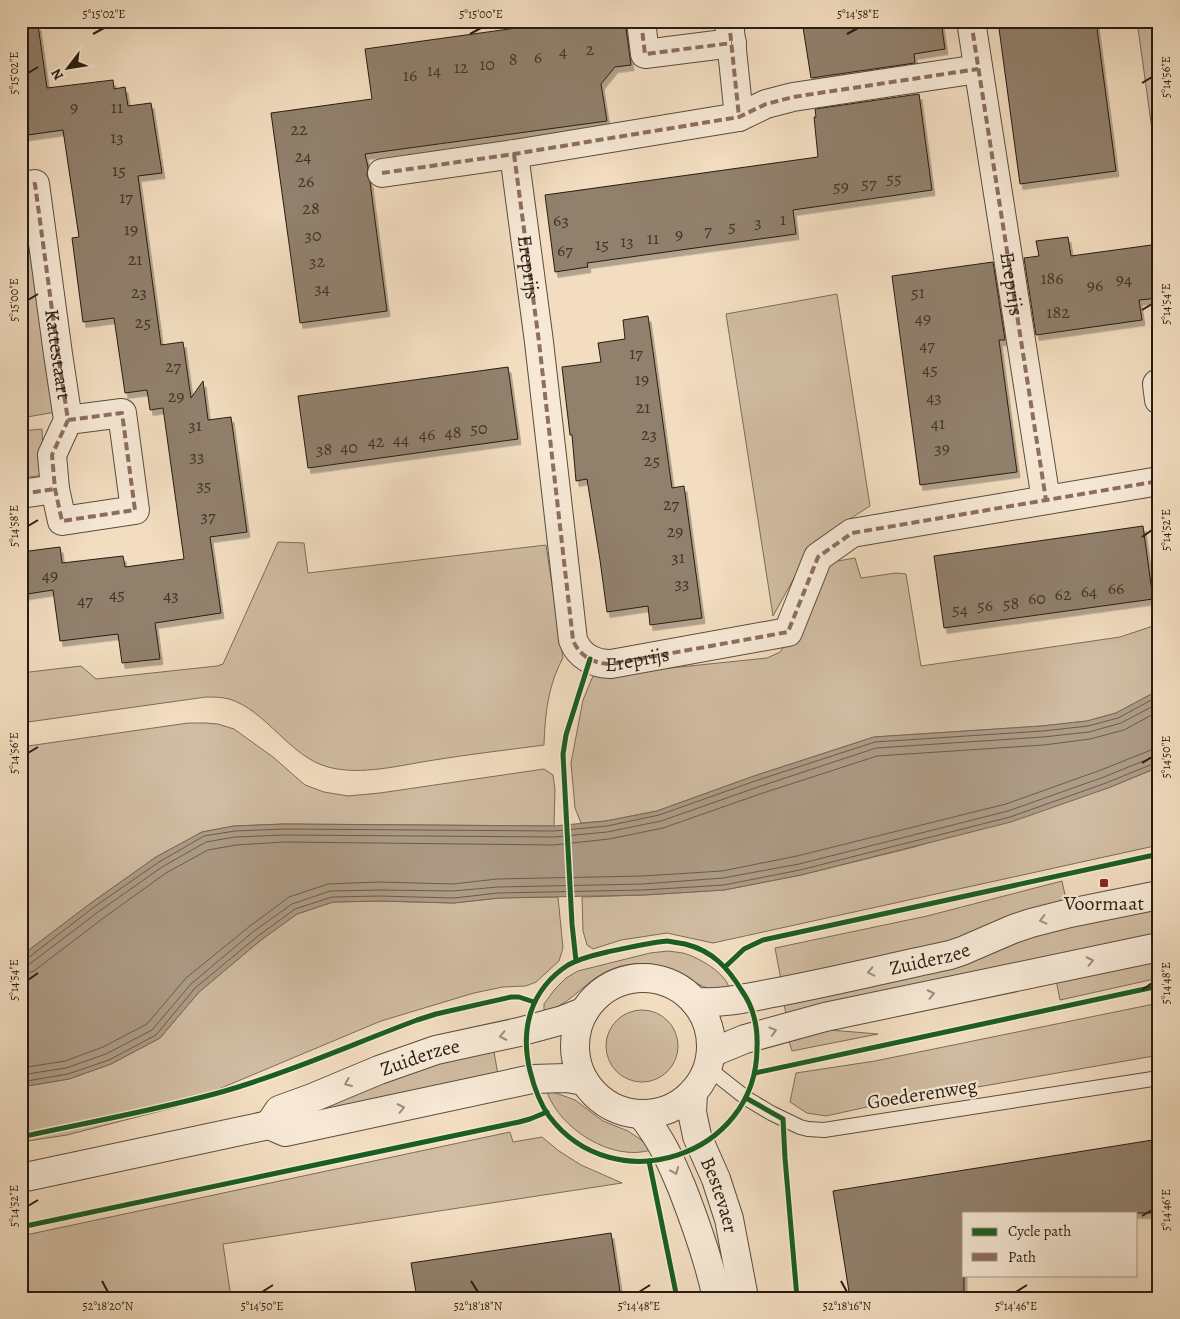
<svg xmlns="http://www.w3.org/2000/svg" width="1180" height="1319" font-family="Alegreya,serif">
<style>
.green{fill:#d0bca2;stroke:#7c6c5a}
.water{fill:#ad9b85;stroke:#786857}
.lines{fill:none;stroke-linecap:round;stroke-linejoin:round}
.shore{stroke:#6a5c4c;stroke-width:1}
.building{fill:#91806c;stroke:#281c12;filter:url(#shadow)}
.service-casing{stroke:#5a4c3e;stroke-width:16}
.minor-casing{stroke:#5a4c3e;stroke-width:30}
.tertiary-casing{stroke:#5a4c3e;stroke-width:30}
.service{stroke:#f7e9d6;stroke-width:14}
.minor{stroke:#f7e9d6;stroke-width:28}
.tertiary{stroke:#f7e9d6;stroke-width:28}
.quiet{stroke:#8d6e63;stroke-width:4;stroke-dasharray:8 4;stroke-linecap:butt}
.cycleway-casing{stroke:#f7e9d6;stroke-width:8}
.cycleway{stroke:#1b5e20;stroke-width:5}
.oneway{stroke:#9a8d7e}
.ticks{fill:none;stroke:#281c12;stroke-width:2}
.poi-dot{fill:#8f2418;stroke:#f7e9d6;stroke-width:2}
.labels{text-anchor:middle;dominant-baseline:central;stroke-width:4.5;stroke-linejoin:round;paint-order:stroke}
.number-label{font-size:18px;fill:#423528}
.street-label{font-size:20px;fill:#281c12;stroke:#f7e9d6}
.poi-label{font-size:20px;fill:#281c12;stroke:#f7e9d6}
.neatline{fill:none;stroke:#281c12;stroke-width:2}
.ticks-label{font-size:12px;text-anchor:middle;fill:#281c12}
</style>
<defs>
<filter id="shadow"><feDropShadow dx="3" dy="5.5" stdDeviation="0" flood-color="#0004"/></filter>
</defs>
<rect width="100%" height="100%" fill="#f2ddc0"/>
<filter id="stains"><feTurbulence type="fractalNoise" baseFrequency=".004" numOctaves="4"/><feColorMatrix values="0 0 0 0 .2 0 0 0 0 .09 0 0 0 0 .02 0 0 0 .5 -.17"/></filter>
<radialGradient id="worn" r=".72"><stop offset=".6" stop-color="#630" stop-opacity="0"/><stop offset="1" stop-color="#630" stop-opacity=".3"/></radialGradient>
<!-- green -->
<g class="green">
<path d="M1137,21H1159V180Z"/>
<path d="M21,200H29L56,412L21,418Z"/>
<path d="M837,294L870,506L814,542L773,616L726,314Z"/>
<path d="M42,429L44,475L21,478V431Z"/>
<path d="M278,542L304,543L308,573L546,545L563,658C548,685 545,715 544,745C507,750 471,754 434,760C401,765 361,776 328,767C290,757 266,710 229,699C222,697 213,697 206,697L21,723V673L81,666L96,679L217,666L223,664Z"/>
<path d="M855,558L861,578L896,573L906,574L921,666L1120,637L1159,624V690L1116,713L1087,721L1042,726L874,737L754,776L657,811L606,821L581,823L575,808L571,763L583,700L593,676L767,658L780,652L786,644L820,564Z"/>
<path d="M188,723H205L218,724L234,729L273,757L305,785L324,792L348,796L380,793L544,769L553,775L555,789L554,826L284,824L234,826L202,832L156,857L91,903L21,956V747Z"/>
<path d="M1159,767V845L713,943L667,933L621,940L593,949L587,945L583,931L582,897L644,895L724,890L801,875L914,847L1108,788Z"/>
<path d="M1062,881L1067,904L953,943L781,980L775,948L927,916Z"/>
<path d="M558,897L563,948L559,961L536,982L526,986L503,987L474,993L381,1021L176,1107L67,1135L21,1142V1087L69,1079L111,1064L160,1038L199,992L261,940L297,914L333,902L379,901L454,903L499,898Z"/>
<path d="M1159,904V940L787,1018L783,1000Z"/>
<path d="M668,951C673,952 678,952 683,953C698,957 726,973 729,988C724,988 719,989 714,989C699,988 689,977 676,971C659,963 633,961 615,968C589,976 574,1002 548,1011L544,1010V1004L555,989L566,978L578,971L650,953Z"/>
<path d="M1159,958V978L1060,1000L1056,980Z"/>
<path d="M1159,1003V1055L876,1105L826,1116L807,1113L790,1102L796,1073L875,1061Z"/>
<circle cx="642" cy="1046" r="36"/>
<path d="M830,1030L878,1034L792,1051L789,1041L820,1032Z"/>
<path d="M494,1052L498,1075L325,1113L323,1108L353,1093L439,1062Z"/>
<path d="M547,1092H553L575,1100L603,1121L628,1131L640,1139L651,1150C612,1162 560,1129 547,1092Z"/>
<path d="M510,1132L513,1142L542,1137L559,1151L581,1165L622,1183L223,1244L231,1298H21V1236Z"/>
</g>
<!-- water -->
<path class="water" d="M1159,690V767L1108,788L1011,822L801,875L724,890L644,895L499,898L454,903L379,901L333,902L297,914L261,940L199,992L160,1038L111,1064L69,1079L21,1087V956L91,903L156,857L202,832L234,826L284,824L554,826L606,821L657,811L754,776L874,737L1042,726L1087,721L1116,713Z"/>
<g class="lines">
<!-- shore -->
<g class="shore">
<path d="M21,960L28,958L94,907L159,862L204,836L235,831L284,829L554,831L607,826L659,815L755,781L875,742L1043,731L1088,726L1118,718L1159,696"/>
<path d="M21,966H27L31,963L98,912L162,867L206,842L235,837L285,835L554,837L607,832L661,821L758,787L876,748L1043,737L1089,732L1121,723L1159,703"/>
<path d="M21,974L27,973L34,971L102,919L166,873L208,850L236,845L285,842L554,845L609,839L663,828L760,794L877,756L1044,745L1090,739L1124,730L1159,711"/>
<path d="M21,1068L65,1061L103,1047L147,1024L186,978L250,926L289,897L328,884L379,882L453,884L497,879L643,876L722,871L797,856L1006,804L1101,770L1151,750L1159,749"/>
<path d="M21,1075L66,1068L106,1054L152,1030L191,984L254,931L292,904L330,891L379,890L453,891L498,887L643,884L723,878L799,864L1008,811L1104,777L1153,757H1159"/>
<path d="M21,1082L68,1074L109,1060L156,1035L195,988L258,936L295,909L332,897L379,896L454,898L498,893L643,890L724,885L800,870L1010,817L1106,783L1155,763H1159"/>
</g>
</g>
<!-- building -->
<g class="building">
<path d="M567,21H625L631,65L615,67L601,84L607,121L365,154L368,167L367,175L370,182L387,311L300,323L271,113L372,99L365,49Z"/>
<path d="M802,21H941L945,49L914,54L915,63L811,78Z"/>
<path d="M998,21H1096L1116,171L1020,184Z"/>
<path d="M38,25L47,88L113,80L114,89L125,87L128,106L151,103L162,173L138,176L161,345L183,342L191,398L203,381L208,420L231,417L247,532L210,537L221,613L155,623L160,659L122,663L118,634L60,641L53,590L21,595V552L60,547L62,563L123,556L125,567L184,559L163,408L150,410L147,390L125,393L114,318L83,322L72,238L79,237L63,130L21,136V26Z"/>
<path d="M919,94L932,190L793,210L796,234L587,263L588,267L555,272L545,195L818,157L814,117H816L815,109Z"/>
<path d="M1068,237L1071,256L1159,244V298L1139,300L1142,320L1036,335L1024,258L1039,256L1036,241Z"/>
<path d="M993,262L1005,340H999L1017,472L920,485L892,276Z"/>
<path d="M648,316L672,488L684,486L702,618L650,625L648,606L607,612L600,560L587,479L576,481L572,435H570L562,367L601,362L598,343L625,339L623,320Z"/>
<path d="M508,367L518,439L308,468L298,396Z"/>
<path d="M1143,526L1153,599L944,628L934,556Z"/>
<path d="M1159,1139V1213H964V1298H850L833,1191Z"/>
<path d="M611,1233L621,1298H417L411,1263Z"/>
</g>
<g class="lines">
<!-- service casing -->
<g class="service-casing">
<path id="service" d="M708,1068L746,1098L771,1113L800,1127L808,1129L824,1130L1159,1078"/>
</g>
<!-- minor casing -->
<g class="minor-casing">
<g id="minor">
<path d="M641,21L645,54L732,43"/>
<path d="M729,21L739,117"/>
<path d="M971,21L1046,500"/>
<path d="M514,154L539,342L573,640C579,656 594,664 611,664L788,632L818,557L852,533L1159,481"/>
<path d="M382,173L514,154L739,117L766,104L793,97L978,69"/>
<path d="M21,186L35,184L58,354L68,420L52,455L55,489L62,521L135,510L122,413L68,420"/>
<path d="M1157,384L1159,400"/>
<path d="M21,494L55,489"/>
</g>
</g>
<!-- tertiary casing -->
<g class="tertiary-casing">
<g id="tertiary">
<circle cx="643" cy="1046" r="68"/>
<path id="s1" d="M695,1002C724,1004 751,997 778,992C836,981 893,967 950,955L962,951L1013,929L1031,923L1070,913L1159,895"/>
<path d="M711,1053L745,1039L825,1017L1159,947"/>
<path id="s2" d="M693,1092L692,1112L697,1136L716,1179L729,1219L744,1298"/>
<path d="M641,1114C661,1139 670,1159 682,1188C696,1224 709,1260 717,1298"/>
<path id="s3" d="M269,1125L279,1110L312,1098L379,1070L436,1050L519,1032L563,1020L583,1012"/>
<path d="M21,1178L269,1125L285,1132L532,1079L567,1078L584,1081"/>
</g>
</g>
<!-- service -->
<use href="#service" class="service"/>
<!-- minor -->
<use href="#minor" class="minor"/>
<!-- tertiary -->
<use href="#tertiary" class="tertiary"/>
<!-- quiet -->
<g class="quiet">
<path d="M641,21L645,54L732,43"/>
<path d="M729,21L739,117"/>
<path id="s4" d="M971,21L1046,500"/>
<path id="s5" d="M514,154L539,342L573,640C579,656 594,664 611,664L788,632L818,557L852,533L1159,481"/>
<path d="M382,173L514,154L739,117L766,104L793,97L978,69"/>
<path id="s6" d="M21,186L35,184L58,354L68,420L52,455L55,489L62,521L135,510L122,413L68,420"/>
<path d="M1157,384L1159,400"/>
<path d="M21,494L55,489"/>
</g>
<!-- cycleway casing -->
<g class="cycleway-casing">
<g id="cycleway">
<path d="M667,941C673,942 679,943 685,944C713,951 728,968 742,991C754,1008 758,1027 757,1048C757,1156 614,1203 549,1116C539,1102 534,1087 530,1071C520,1029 530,990 568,965C580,958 594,955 607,952C627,948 647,943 667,941Z"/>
<path d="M576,961L572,924L563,754L566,735L590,659"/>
<path d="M725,967L744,949L763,940L1159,854"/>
<path d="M755,1073L1159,986"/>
<path d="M746,1098L783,1119L785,1158L797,1298"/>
<path d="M21,1137C89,1122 158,1110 225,1091C290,1072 353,1044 417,1020L436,1014L511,997H519L534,1002"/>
<path d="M649,1161L677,1298"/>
<path d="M21,1227L519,1122L530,1119L547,1112"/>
</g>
</g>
<!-- cycleway -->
<use href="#cycleway" class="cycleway"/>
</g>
<!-- one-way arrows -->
<defs><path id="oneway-chevron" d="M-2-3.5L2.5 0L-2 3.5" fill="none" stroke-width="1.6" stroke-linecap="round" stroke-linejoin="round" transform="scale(1.25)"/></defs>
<g class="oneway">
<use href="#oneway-chevron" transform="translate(1043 920) rotate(166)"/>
<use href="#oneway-chevron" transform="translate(1090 961) rotate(-12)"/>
<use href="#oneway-chevron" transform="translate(871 972) rotate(167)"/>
<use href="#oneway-chevron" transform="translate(931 994) rotate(-12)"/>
<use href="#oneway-chevron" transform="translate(773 1031) rotate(-16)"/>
<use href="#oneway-chevron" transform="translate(503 1036) rotate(168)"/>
<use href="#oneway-chevron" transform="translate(348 1083) rotate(157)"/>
<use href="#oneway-chevron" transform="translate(401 1108) rotate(-12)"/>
<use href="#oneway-chevron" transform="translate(675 1171) rotate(68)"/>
</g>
<!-- ticks -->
<path class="ticks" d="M93,34L104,28M470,34L481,28M847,34L858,28M28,73L38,67M1142,83L1152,77M28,300L38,294M1142,310L1152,304M28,526L38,520M1142,537L1152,530M28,753L38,747M1142,763L1152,757M28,980L38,973M1142,990L1152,983M28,1206L38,1200M1142,1216L1152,1210M102,1281L108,1292M471,1281L478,1292M841,1281L847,1292M262,1292L273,1285M639,1292L650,1285M1016,1292L1027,1285"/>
<!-- markers -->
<rect class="poi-dot" x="1099" y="878" width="10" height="10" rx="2.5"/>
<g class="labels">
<!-- number labels -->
<g class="number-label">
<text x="590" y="49">2</text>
<text x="563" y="51">4</text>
<text x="538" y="57">6</text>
<text x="513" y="59">8</text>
<text x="487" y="64">10</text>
<text x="461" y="67">12</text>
<text x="434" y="70">14</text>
<text x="410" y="75">16</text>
<text x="74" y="107">9</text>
<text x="117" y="107">11</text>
<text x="299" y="129">22</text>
<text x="117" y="137">13</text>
<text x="303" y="156">24</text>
<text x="119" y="170">15</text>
<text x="894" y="178">55</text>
<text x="306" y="181">26</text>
<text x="869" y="183">57</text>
<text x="841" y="186">59</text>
<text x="126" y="197">17</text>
<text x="311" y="208">28</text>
<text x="783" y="219">1</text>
<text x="561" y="220">63</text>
<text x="758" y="222">3</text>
<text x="732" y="226">5</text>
<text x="131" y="229">19</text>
<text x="708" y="230">7</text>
<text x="679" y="234">9</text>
<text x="313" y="235">30</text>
<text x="653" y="238">11</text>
<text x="627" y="241">13</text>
<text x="602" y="244">15</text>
<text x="565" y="250">67</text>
<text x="135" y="259">21</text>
<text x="317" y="261">32</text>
<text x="1052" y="278">186</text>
<text x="1124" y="279">94</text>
<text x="1095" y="285">96</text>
<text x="322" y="288">34</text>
<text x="139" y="292">23</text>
<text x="918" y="292">51</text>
<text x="1058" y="312">182</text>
<text x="923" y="318">49</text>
<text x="143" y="322">25</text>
<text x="927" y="345">47</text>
<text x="636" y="353">17</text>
<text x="173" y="366">27</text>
<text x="930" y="369">45</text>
<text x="642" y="379">19</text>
<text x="176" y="396">29</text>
<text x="934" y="397">43</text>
<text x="643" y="407">21</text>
<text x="938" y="423">41</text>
<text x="195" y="425">31</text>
<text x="479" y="428">50</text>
<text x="453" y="432">48</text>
<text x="427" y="434">46</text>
<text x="649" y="434">23</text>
<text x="401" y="439">44</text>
<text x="376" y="441">42</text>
<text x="349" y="447">40</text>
<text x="942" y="448">39</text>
<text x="324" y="449">38</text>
<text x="197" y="456">33</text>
<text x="652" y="460">25</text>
<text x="204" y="485">35</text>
<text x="671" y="504">27</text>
<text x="208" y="516">37</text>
<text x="675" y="531">29</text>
<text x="678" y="557">31</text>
<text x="50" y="575">49</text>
<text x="682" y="583">33</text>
<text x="1116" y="588">66</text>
<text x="1089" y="591">64</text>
<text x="117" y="594">45</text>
<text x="1063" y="594">62</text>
<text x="171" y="595">43</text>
<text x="1037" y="598">60</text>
<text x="85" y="600">47</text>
<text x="1011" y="603">58</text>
<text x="985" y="605">56</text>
<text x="960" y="609">54</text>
</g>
<!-- street labels -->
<g class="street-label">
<text stroke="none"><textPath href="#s5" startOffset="114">Ereprijs</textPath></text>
<text stroke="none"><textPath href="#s4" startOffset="266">Ereprijs</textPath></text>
<text stroke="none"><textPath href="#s6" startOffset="186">Kattestaart</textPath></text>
<text stroke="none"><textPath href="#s5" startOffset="564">Ereprijs</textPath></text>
<text stroke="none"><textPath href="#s1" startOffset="239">Zuiderzee</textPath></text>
<text stroke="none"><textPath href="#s3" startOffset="169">Zuiderzee</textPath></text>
<text transform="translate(922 1094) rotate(-9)">Goederenweg</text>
<text stroke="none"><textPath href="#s2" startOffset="108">Bestevaer</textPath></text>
</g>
<!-- poi labels -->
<g class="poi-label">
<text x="1104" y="903">Voormaat</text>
</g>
</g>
<!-- margin -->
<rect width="1180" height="1319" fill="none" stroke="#f2ddc0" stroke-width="55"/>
<!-- legend -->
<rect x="962" y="1212" width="175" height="65" fill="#f7e9d6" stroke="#a49788"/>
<rect x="972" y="1228" width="25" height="8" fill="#1b5e20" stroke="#a49788"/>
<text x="1008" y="1236" font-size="15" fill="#281c12">Cycle path</text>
<rect x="972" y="1253" width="25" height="8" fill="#8d6e63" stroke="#a49788"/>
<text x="1008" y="1262" font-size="15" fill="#281c12">Path</text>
<!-- north arrow -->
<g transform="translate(68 68) rotate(239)" stroke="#f7e9d6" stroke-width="4" paint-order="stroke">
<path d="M0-4L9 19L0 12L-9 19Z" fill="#281c12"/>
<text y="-8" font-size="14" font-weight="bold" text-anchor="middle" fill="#281c12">N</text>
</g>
<rect x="28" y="28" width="1124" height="1264" class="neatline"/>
<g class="ticks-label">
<text x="104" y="18">5°15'02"E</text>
<text x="481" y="18">5°15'00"E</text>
<text x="858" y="18">5°14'58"E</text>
<text transform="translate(14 73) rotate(-90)" y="4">5°15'02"E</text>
<text transform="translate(1166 77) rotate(-90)" y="4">5°14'56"E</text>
<text transform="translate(14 300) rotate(-90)" y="4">5°15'00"E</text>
<text transform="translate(1166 304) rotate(-90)" y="4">5°14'54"E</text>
<text transform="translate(14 526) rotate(-90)" y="4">5°14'58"E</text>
<text transform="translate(1166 530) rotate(-90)" y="4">5°14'52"E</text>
<text transform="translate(14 753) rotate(-90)" y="4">5°14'56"E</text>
<text transform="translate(1166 757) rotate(-90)" y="4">5°14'50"E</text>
<text transform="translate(14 980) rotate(-90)" y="4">5°14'54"E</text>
<text transform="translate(1166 983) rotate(-90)" y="4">5°14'48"E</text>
<text transform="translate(14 1206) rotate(-90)" y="4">5°14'52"E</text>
<text transform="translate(1166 1210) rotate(-90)" y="4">5°14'46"E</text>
<text x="108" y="1310">52°18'20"N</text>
<text x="262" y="1310">5°14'50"E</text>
<text x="478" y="1310">52°18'18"N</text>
<text x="639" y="1310">5°14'48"E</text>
<text x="847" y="1310">52°18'16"N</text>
<text x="1016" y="1310">5°14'46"E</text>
</g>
<rect width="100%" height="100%" filter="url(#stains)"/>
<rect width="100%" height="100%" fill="url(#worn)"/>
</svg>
